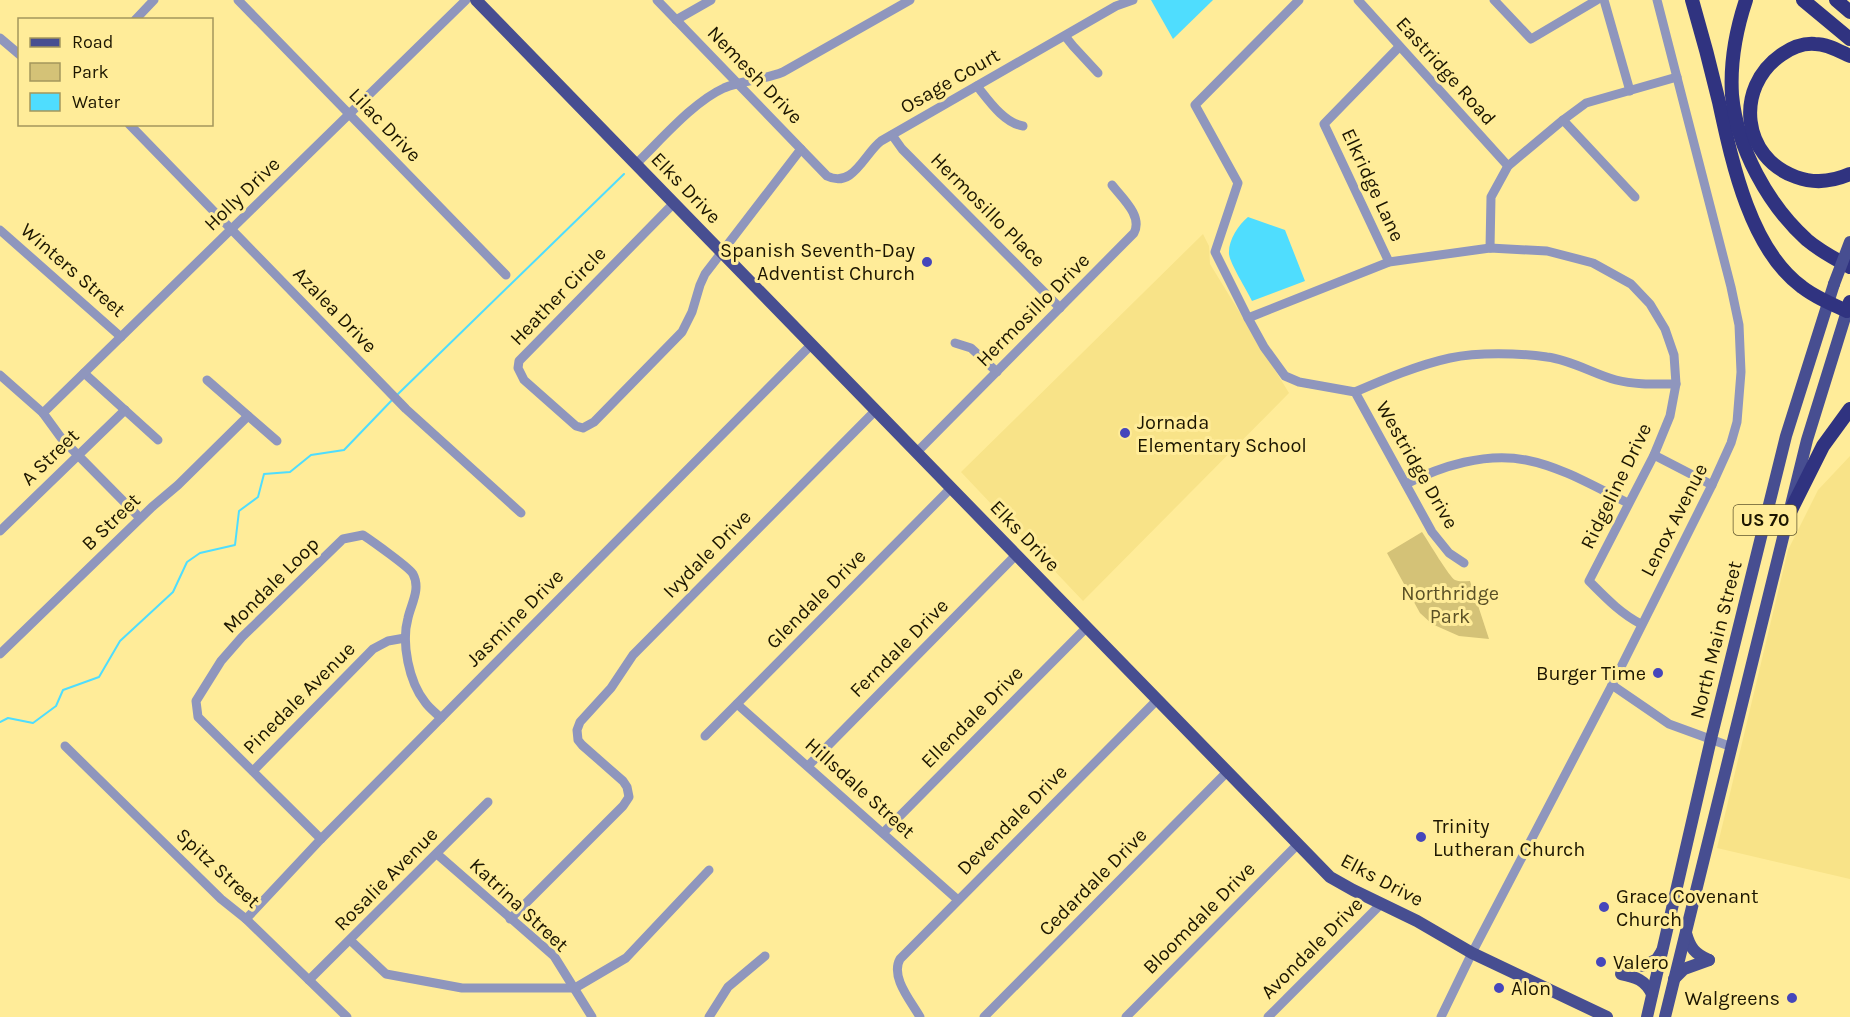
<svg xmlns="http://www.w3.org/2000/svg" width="1850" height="1017" font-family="Karla,sans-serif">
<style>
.built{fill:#f8e388}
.green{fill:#d4c277}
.water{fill:#4fddfe}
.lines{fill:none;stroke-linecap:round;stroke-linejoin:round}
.stream{stroke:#4fddfe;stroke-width:2}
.minor{stroke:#8f96bd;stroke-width:9}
.major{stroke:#474e91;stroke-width:12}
.highway{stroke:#303380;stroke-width:14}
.major-bridge{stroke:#474e91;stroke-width:12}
.poi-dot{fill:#4546bb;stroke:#ffec99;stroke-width:2}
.labels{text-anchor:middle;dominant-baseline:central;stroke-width:6;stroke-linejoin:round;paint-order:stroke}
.shield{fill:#ffec99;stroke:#60562e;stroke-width:1.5}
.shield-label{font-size:18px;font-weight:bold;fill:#1c1600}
.street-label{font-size:20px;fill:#1c1600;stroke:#ffec99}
.poi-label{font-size:20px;fill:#1c1600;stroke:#ffec99;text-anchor:start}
.park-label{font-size:20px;fill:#5b5126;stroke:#ffec99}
</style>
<rect width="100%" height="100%" fill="#ffec99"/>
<!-- built -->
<g class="built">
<path d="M1203,234L1209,246L1210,264L1289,393L1083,601L961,472Z"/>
<path d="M1850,456V879L1717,848L1788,550L1818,490Z"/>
</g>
<!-- green -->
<path class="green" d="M1422,532C1428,541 1450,578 1455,580C1459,582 1465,581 1470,581L1489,639L1459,636L1432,624L1420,613L1387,553Z"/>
<!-- water -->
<g class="water">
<path d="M1151,0H1213L1173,39Z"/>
<path d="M1248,217L1285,230L1305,281L1252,301C1247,290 1230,264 1229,254C1228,241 1238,225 1248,217Z"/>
</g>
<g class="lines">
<!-- stream -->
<g class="stream">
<path d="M398,394L624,174"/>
<path d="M0,722L8,718L33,723L56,706L63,690L99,677L120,641L173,592L187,562L200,553L235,545L239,511L258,497L264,474L290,472L311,455L344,450L394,398"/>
</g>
<!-- minor -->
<g class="minor">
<path d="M238,0L506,275"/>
<path d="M657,0L827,176C853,189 864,154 881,141L1116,6L1133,0"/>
<path d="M1299,0L1195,105L1238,183L1215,252L1248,318L1264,347L1285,376L1299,382L1355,392L1432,532L1449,553L1464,563"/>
<path d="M1358,0L1508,166"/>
<path d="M1494,0L1531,39L1597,0"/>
<path d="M1604,0L1630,91"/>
<path d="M135,20L154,0"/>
<path d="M676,20L711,0"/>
<path d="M1065,36L1073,46L1098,73"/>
<path d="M0,38L20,55"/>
<path d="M977,86C989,101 1004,123 1023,126"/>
<path d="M1563,120L1635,197"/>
<path d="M129,124L406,409L521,513"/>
<path d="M892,135L902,149L1060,308"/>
<path d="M636,164C661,140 693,102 724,88C743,80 764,80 783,72L910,0"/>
<path d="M674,203L519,361L518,368L524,380L576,426L583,428L594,422L682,332L692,312L700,285L705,274L801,149"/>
<path d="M0,230L121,337"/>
<path d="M1490,248L1491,197L1508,166L1563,120L1586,103L1677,77"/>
<path d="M1389,262L1324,124L1399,47"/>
<path d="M1248,318L1389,262L1490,248L1547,251L1593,263L1631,284L1650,304L1665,329L1674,355L1676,384L1670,416L1654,455L1589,581C1606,598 1620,613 1641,624"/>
<path d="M955,343L971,348L997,372"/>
<path d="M84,373L158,440"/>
<path d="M0,375L43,413L62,439L140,518"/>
<path d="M207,380L277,441"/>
<path d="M1355,392C1385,379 1418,365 1450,358C1478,352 1519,353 1547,357C1572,360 1593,374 1616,380C1636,385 1656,384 1676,384"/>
<path d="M43,413L466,0"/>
<path d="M917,452L1134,233C1143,216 1122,198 1112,185"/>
<path d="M1654,455L1712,485"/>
<path d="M1406,484C1441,466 1486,452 1526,460C1562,467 1595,487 1628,503"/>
<path d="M0,531L125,410"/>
<path d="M0,654L152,507L178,485L248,416"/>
<path d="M1612,685L1669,724L1732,747"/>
<path d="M737,704L958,900"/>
<path d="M705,736L951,488"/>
<path d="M65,746L221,899L246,919L347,1017"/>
<path d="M808,766L1016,555"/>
<path d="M253,771L373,649L388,641L405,638"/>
<path d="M883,833L1086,628"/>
<path d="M321,839L198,717L196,701L221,661L242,637L343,539L363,535C372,541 410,568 413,574C421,589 411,604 408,618C401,643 409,682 425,702C429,708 436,713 441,718"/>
<path d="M437,854L554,956L592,1017"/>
<path d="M246,919L321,839L812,344"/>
<path d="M510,919L623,806L629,797L627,787L623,781L582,745L578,740L577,730L580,722L611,688L633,655L876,410"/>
<path d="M350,940L386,974L462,988H575L626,958L709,870"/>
<path d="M309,980L488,802"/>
<path d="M709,1017L728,987L765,956"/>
<path d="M920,1017C911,1001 890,977 900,959L1157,700"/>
<path d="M984,1017L1227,772"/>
<path d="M1126,1017L1298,844"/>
<path d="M1268,1017L1381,904"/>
<path d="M1441,1017L1472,953L1612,685L1712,485L1731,443L1737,422L1741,372L1739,325L1731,287L1657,0"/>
</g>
<!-- major -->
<g class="major">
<path d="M476,0L1330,877L1353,890L1417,921L1472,953L1607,1017"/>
<path d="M1686,933C1690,948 1695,954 1709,960"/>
<path d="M1624,962L1644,966L1657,959L1662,951"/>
<path d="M1621,974C1636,977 1645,980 1652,994"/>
<path d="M1674,979L1684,969L1709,960"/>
<path d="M1647,1017L1711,739L1786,436L1834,284"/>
<path d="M1665,1017L1807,440L1847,311"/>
</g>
<!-- highway -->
<g class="highway">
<path d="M1692,0C1702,34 1711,68 1719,102C1732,162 1750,249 1802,287C1815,297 1831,304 1847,311L1850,302"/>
<path d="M1746,0C1736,30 1730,63 1732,95C1737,148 1768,205 1807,240C1820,251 1835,259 1850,267"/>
<path d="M1803,0L1850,39"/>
<path d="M1836,0L1850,12"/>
<path d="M1850,56C1839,51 1827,44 1815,44C1803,43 1791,48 1781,55C1734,88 1742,158 1796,177C1815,184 1832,182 1850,174"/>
<path d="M1788,516L1823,446L1850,409"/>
</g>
<!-- major-bridge -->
<path class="major-bridge" d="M1834,284L1850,242"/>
</g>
<!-- markers -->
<g class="poi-dot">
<circle cx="927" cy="262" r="6"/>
<circle cx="1125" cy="433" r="6"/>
<circle cx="1658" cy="673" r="6"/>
<circle cx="1421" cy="837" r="6"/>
<circle cx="1604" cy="907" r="6"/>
<circle cx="1601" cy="962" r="6"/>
<circle cx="1499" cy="988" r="6"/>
<circle cx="1792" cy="998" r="6"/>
</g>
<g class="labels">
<!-- shield labels -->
<rect class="shield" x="1733.5" y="505" width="63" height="30" rx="4.5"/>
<g class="shield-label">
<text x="1765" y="520">US 70</text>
</g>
<!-- street labels -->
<g class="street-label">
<text transform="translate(1446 71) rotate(48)">Eastridge Road</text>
<text transform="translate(755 75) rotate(46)">Nemesh Drive</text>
<text transform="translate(950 81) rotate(-30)">Osage Court</text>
<text transform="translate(385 125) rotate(46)">Lilac Drive</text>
<text transform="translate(1373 185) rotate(65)">Elkridge Lane</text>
<text transform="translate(686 188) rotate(46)">Elks Drive</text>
<text transform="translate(242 194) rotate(-44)">Holly Drive</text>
<text transform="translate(988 210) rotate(45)">Hermosillo Place</text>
<text transform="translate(73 270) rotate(41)">Winters Street</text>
<text transform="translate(558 296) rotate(-46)">Heather Circle</text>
<text transform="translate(335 310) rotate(46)">Azalea Drive</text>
<text transform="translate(1033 310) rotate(-45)">Hermosillo Drive</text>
<text transform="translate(50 457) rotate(-44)">A Street</text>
<text transform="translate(1417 465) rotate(60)">Westridge Drive</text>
<text transform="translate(1616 486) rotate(-64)">Ridgeline Drive</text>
<text transform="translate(1674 520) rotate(-63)">Lenox Avenue</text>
<text transform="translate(111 522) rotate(-44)">B Street</text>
<text transform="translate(1025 536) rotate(46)">Elks Drive</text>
<text transform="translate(707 554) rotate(-45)">Ivydale Drive</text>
<text transform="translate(271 585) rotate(-45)">Mondale Loop</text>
<text transform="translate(816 599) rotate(-45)">Glendale Drive</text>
<text transform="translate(515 618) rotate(-45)">Jasmine Drive</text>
<text transform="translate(1716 640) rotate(-76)">North Main Street</text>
<text transform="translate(899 648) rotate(-45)">Ferndale Drive</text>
<text transform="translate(299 698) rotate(-45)">Pinedale Avenue</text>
<text transform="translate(972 717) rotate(-45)">Ellendale Drive</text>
<text transform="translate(860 788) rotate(42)">Hillsdale Street</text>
<text transform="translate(1012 820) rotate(-45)">Devendale Drive</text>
<text transform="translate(218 868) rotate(43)">Spitz Street</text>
<text transform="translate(386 879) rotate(-45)">Rosalie Avenue</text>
<text transform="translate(1382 880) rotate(28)">Elks Drive</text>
<text transform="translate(1093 882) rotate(-45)">Cedardale Drive</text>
<text transform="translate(519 905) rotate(43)">Katrina Street</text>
<text transform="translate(1199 918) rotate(-45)">Bloomdale Drive</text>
<text transform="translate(1312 948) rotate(-45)">Avondale Drive</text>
</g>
<!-- poi labels -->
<g class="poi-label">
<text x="915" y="250" text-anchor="end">Spanish Seventh-Day<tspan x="915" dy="23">Adventist Church</tspan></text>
<text x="1137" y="422">Jornada<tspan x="1137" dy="23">Elementary School</tspan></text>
<text x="1646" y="673" text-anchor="end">Burger Time</text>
<text x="1433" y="826">Trinity<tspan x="1433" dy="23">Lutheran Church</tspan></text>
<text x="1616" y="896">Grace Covenant<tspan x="1616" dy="23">Church</tspan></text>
<text x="1613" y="962">Valero</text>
<text x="1511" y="988">Alon</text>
<text x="1780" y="998" text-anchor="end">Walgreens</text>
</g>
<!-- park labels -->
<g class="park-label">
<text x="1450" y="593">Northridge<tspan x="1450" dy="23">Park</tspan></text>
</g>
</g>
<!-- legend -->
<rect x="18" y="18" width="195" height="108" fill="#ffec99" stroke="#a4965c" stroke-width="1.5"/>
<rect x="30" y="38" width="30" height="9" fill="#474e91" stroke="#a4965c" stroke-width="1.5"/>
<text x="72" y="48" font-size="18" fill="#1c1600">Road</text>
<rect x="30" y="63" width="30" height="18" fill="#d4c277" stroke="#a4965c" stroke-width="1.5"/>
<text x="72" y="78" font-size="18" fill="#1c1600">Park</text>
<rect x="30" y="93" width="30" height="18" fill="#4fddfe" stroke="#a4965c" stroke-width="1.5"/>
<text x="72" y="108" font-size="18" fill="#1c1600">Water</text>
</svg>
